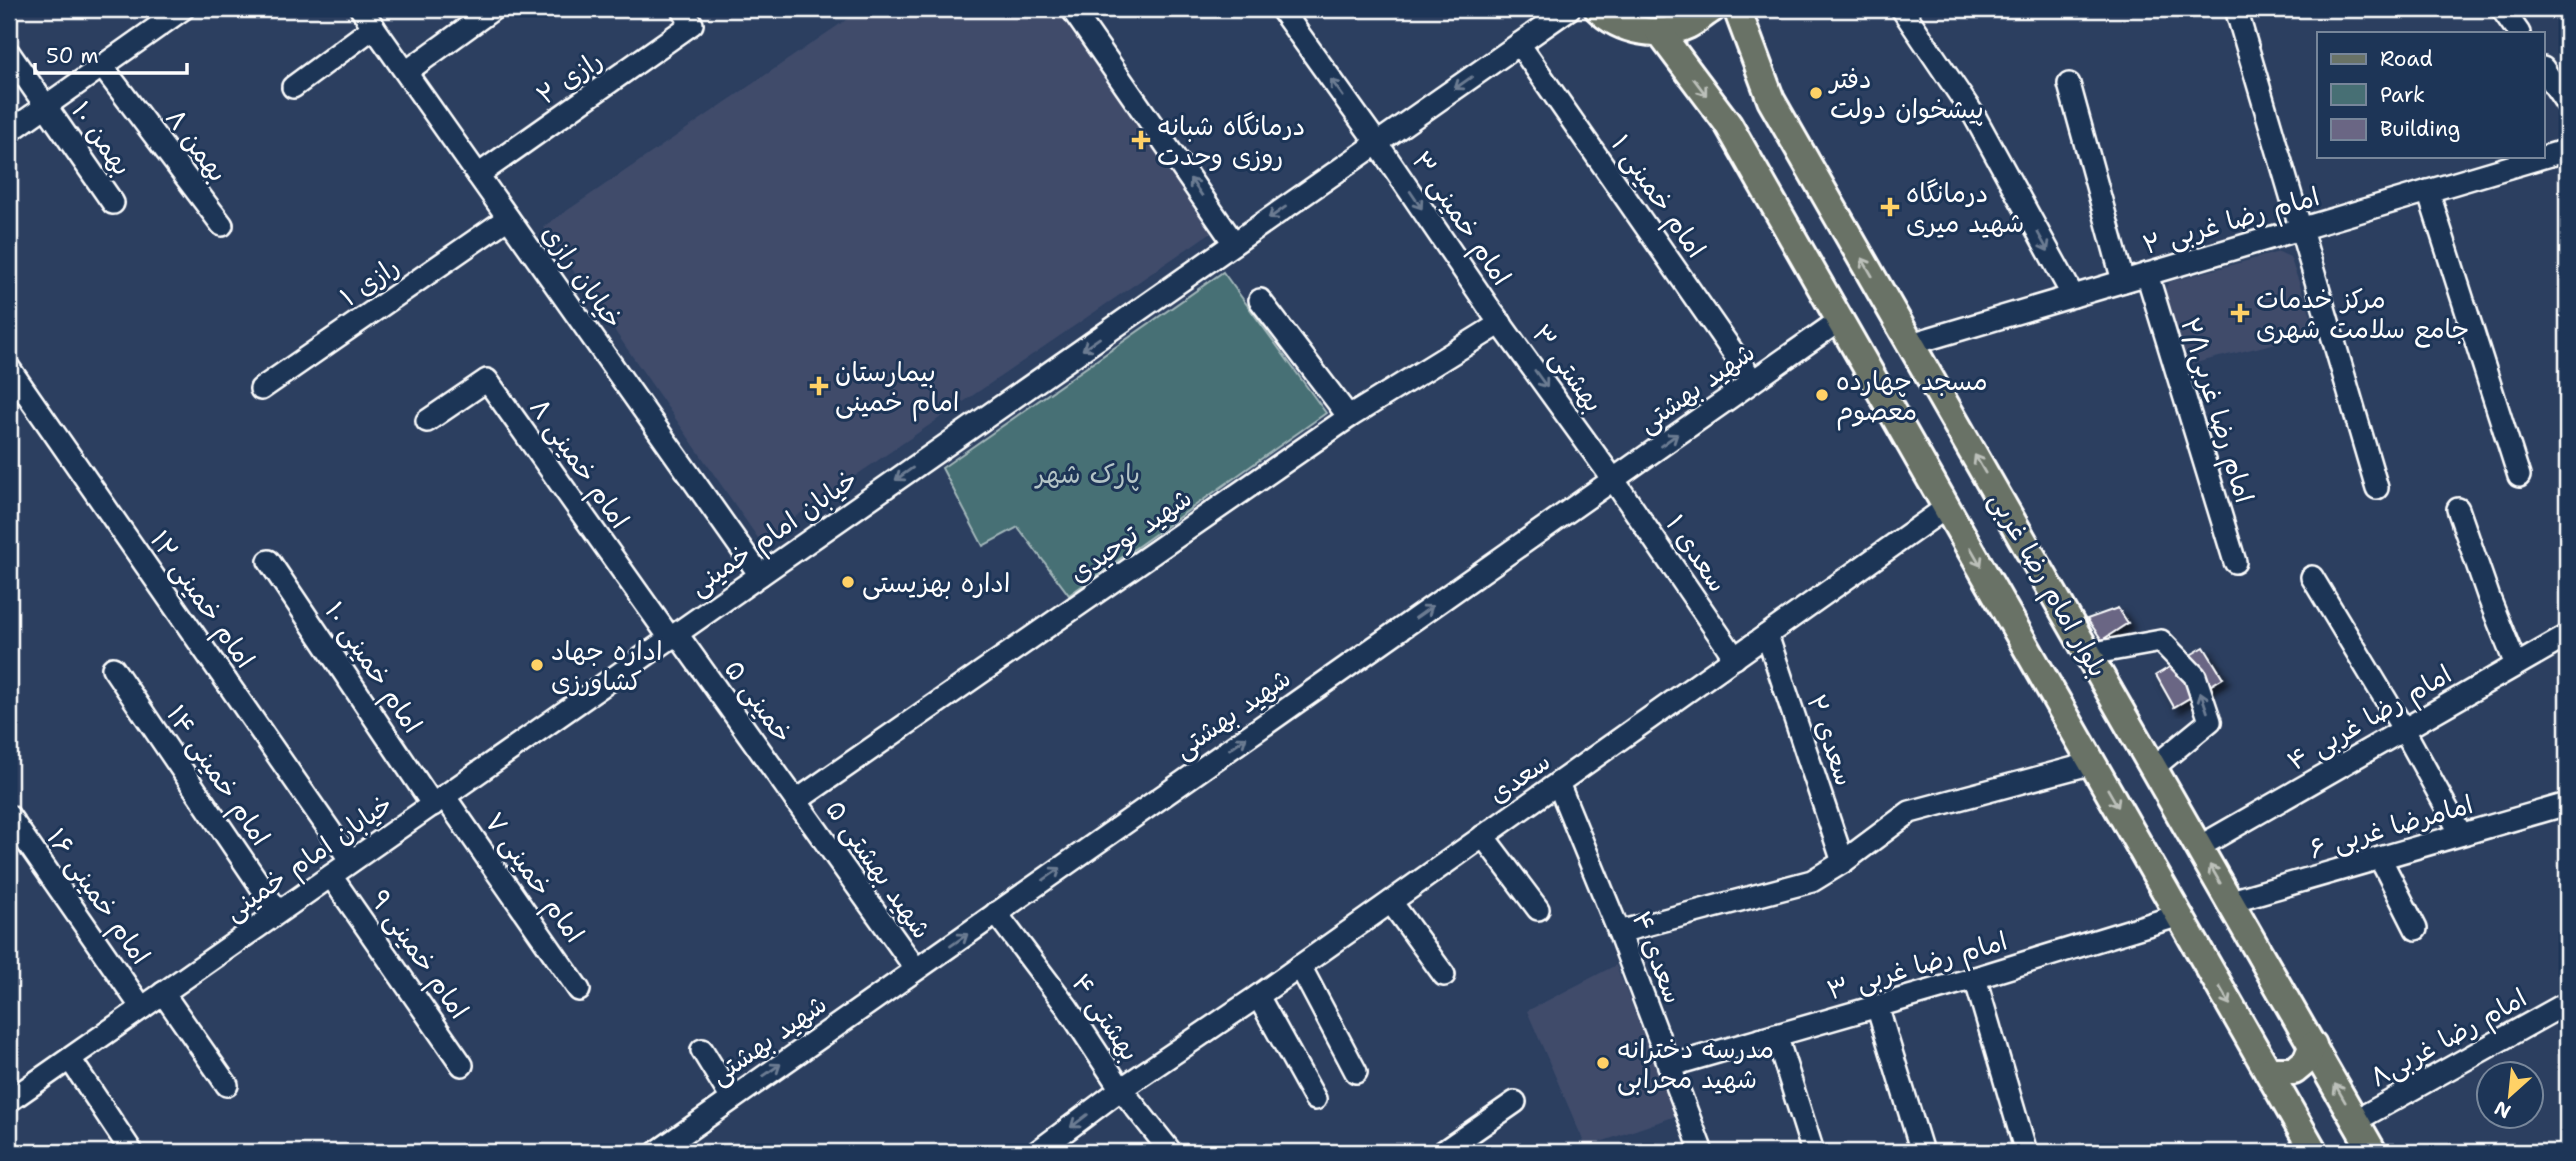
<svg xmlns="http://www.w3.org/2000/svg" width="2576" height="1161" font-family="'Shantell Sans','Playpen Sans Arabic',sans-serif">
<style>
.built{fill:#3f4b6b}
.green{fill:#476f74;stroke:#a3b7ba;stroke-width:2}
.building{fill:#6a6684;stroke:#fff;stroke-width:2;filter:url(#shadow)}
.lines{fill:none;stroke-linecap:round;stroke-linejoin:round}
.minor-casing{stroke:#fff;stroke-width:26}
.major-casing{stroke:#fff;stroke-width:32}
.minor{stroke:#1d3557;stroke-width:21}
.major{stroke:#697266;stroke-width:26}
.oneway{stroke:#6c7c92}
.oneway2{stroke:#bcc0ba}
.poi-dot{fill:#ffd166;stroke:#1d3557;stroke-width:2.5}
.labels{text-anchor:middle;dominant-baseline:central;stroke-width:6;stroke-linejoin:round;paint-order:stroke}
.street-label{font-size:26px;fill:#fff;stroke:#1d3557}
.poi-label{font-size:26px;fill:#fff;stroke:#1d3557;text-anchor:start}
.park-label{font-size:26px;fill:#b5c5c7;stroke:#1d3557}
</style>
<defs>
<filter id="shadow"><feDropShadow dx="6" dy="6" stdDeviation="3.5" flood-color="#0009"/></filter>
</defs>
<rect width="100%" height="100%" fill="#2c3f60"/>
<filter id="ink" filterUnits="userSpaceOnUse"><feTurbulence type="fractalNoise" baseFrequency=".0143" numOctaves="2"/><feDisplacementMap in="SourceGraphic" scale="14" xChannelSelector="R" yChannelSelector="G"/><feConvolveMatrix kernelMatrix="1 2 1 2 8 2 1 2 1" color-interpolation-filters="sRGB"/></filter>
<g filter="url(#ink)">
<!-- built -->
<g class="built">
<path d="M862,9H1059L1213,231L760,541L543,227Z"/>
<path d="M2279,252L2290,257L2317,333L2187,365L2164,292L2169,282Z"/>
<path d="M1616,965L1676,1116L1586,1147L1527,1011Z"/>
</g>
<!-- green -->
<path class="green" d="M1223,272L1326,413L1069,595L1018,527L983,546L942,468Z"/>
<!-- building -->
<g class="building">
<path d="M2118,608L2128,623L2102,640L2087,619Z"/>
<path d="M2204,647L2223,678L2174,707L2156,675Z"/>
</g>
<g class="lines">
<!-- minor casing -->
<g class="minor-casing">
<g id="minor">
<path d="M361,9L760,575"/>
<path d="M1072,9L1234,243"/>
<path d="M1281,9L1377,143L1492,312L1613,479L1735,658"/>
<path d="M1902,9L1975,117L2073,296"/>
<path d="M2236,9L2377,488"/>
<path d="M2502,9L2519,33"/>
<path d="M1519,44L1753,381"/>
<path d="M9,53L113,203"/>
<path d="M102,66L222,225"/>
<path d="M2543,68L2567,104"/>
<path d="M406,72L493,9"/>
<path d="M2069,84L2123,281"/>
<path d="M293,87L374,27"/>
<path d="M9,132L183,9"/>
<path d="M478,175L692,24L682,9"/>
<path d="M2428,191L2519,476"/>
<path d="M2147,274L2235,562"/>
<path d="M1260,300L1349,417"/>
<path d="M1911,344L2567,150"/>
<path d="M9,368L351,861"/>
<path d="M261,389L508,218"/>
<path d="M427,421L487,380L670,638"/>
<path d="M2458,509L2489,598L2516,665"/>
<path d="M269,561L433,805"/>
<path d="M2312,577L2404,730L2461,834"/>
<path d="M677,634L916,969"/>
<path d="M1767,635L1843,862"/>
<path d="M2089,654L2161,641L2195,676L2210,721L2154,767"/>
<path d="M113,668L278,912"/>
<path d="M1558,783L1619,932L1702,1152"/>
<path d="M444,796L579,990"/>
<path d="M796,801L1349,417L1501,323"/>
<path d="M9,816L142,1008"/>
<path d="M1483,836L1538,909"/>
<path d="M2199,847L2567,636"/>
<path d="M2380,858L2416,929"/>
<path d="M331,876L462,1065"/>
<path d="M2231,901L2567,804"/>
<path d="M1391,902L1444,975"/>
<path d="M996,913L1067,1007L1121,1089L1171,1152"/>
<path d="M1619,932L1812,881L1843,862L1910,812L2093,763"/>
<path d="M1300,966L1356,1072"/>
<path d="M1975,978L2026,1152"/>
<path d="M163,993L227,1085"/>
<path d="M1258,996L1315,1099"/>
<path d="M1877,1006L1922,1152"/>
<path d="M1776,1035L1813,1152"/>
<path d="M702,1050L732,1099"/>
<path d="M70,1059L132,1152"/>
<path d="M1669,1066L1975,978L2180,915"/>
<path d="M9,1101L1569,9"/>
<path d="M2355,1121L2567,1003"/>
<path d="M657,1152L1840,320"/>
<path d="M1037,1152L1121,1089L1258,996L1947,507"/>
<path d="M1443,1152L1515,1102"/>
</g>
</g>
<!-- major casing -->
<g class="major-casing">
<g id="major">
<path d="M1598,9C1620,31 1659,39 1688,25C1696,21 1704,14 1712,9"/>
<path d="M1737,9L1771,100L2373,1152"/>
<path d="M1659,32L1728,124L2314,1152"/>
<path d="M2268,1071H2294L2306,1061L2313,1045"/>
</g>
</g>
<!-- minor -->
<use href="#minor" class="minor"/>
<!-- major -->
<use href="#major" class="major"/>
</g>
<!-- one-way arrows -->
<defs><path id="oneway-shaft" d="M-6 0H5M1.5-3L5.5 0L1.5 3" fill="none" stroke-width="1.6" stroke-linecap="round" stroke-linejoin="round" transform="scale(1.75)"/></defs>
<g class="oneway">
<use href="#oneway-shaft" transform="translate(1463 83) rotate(145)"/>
<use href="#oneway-shaft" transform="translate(1337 88) rotate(-126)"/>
<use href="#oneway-shaft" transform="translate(1196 187) rotate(-125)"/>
<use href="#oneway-shaft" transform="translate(1416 200) rotate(56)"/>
<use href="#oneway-shaft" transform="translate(1277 213) rotate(145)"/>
<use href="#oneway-shaft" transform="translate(2043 242) rotate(61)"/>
<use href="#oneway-shaft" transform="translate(1091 344) rotate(145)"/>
<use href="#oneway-shaft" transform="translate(1541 379) rotate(54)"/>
<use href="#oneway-shaft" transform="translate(1669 440) rotate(-35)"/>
<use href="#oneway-shaft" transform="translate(904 474) rotate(145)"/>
<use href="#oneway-shaft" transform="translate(1424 612) rotate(-35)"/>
<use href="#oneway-shaft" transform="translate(2204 702) rotate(-109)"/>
<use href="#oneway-shaft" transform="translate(1238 743) rotate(-35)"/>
<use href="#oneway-shaft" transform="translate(1052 874) rotate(-35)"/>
<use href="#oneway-shaft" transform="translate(959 940) rotate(-35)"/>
<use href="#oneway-shaft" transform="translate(772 1070) rotate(-35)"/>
<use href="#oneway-shaft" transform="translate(1079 1121) rotate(143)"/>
</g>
<g class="oneway2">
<use href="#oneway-shaft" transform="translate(1700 87) rotate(53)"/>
<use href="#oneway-shaft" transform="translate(1867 267) rotate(-120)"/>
<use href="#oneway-shaft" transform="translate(1980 464) rotate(-120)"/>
<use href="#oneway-shaft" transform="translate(1976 557) rotate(60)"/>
<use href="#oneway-shaft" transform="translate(2113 798) rotate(60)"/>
<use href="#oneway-shaft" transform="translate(2215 874) rotate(-120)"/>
<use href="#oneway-shaft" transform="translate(2225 996) rotate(60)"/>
<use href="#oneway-shaft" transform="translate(2340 1093) rotate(-120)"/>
</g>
</g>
<!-- markers -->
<g class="poi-dot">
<circle cx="1816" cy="93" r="7"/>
<path d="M1137.5 129.5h7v7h7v7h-7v7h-7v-7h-7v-7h7z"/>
<path d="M1886.5 196.5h7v7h7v7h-7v7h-7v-7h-7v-7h7z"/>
<path d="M2236.5 302.5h7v7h7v7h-7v7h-7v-7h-7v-7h7z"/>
<path d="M815.5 375.5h7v7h7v7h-7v7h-7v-7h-7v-7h7z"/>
<circle cx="1822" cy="395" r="7"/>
<circle cx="848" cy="582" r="7"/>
<circle cx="537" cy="665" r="7"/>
<circle cx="1603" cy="1063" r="7"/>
</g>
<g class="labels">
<!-- street labels -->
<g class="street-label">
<text transform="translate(569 77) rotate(-35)">رازی ۲</text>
<text transform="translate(102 138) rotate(55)">بهمن ۱۰</text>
<text transform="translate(197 145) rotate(53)">بهمن ۸</text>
<text transform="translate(1659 196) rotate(55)">امام خمینی ۱</text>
<text transform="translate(1462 218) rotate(56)">امام خمینی ۳</text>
<text transform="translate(2231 220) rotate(-16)">امام رضا غربی ۲</text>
<text transform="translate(583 276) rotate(55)">خیابان رازی</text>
<text transform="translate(369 281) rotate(-35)">رازی ۱</text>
<text transform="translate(1568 368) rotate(54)">بهشتی ۳</text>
<text transform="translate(1696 387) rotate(-35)">شهید بهشتی</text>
<text transform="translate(2218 410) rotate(73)">امام رضا غربی۲/۱</text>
<text transform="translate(580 463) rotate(55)">امام خمینی ۸</text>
<text transform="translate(773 532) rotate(-35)">خیابان امام خمینی</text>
<text transform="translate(1130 535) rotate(-35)">شهید توحیدی</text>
<text transform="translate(1697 553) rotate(56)">سعدی ۱</text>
<text transform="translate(2049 584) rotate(60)">بلوار امام رضا غربی</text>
<text transform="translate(203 599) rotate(55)">امام خمینی ۱۲</text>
<text transform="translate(374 667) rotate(56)">امام خمینی ۱۰</text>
<text transform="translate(759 701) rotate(54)">خمینی ۵</text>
<text transform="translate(1232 713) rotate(-35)">شهید بهشتی</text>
<text transform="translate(2369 717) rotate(-30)">امام رضا غربی ۴</text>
<text transform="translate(1831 740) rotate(71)">سعدی ۲</text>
<text transform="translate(219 775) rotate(56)">امام خمینی ۱۴</text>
<text transform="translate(1519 777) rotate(-35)">سعدی</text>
<text transform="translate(2391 826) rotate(-16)">امامرضا غربی ۶</text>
<text transform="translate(308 857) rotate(-35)">خیابان امام خمینی</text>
<text transform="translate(879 869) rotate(55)">شهید بهشتی ۵</text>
<text transform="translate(535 877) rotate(55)">امام خمینی ۷</text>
<text transform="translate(99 896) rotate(55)">امام خمینی ۱۶</text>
<text transform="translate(420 954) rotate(55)">امام خمینی ۹</text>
<text transform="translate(1658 957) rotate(69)">سعدی ۴</text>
<text transform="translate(1917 965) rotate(-16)">امام رضا غربی ۳</text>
<text transform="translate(1106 1017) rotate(56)">بهشتی ۴</text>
<text transform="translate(2448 1037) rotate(-29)">امام رضا غربی۸</text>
<text transform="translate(768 1039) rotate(-35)">شهید بهشتی</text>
</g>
<!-- poi labels -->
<g class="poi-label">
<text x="1830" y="78">دفتر<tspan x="1830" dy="30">پیشخوان دولت</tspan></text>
<text x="1157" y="125">درمانگاه شبانه<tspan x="1157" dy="30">روزی وحدت</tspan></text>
<text x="1906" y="192">درمانگاه<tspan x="1906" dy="30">شهید میری</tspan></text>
<text x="2256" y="298">مرکز خدمات<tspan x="2256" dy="30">جامع سلامت شهری</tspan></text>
<text x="835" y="371">بیمارستان<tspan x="835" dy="30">امام خمینی</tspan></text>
<text x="1836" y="380">مسجد چهارده<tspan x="1836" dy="30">معصوم</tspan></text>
<text x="862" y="582">اداره بهزیستی</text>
<text x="551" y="650">اداره جهاد<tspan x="551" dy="30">کشاورزی</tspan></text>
<text x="1617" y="1048">مدرسه دخترانه<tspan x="1617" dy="30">شهید محرابی</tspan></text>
</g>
<!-- park labels -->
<g class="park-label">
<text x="1088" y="473">پارک شهر</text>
</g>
</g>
<!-- margin -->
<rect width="2576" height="1161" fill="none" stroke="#1d3557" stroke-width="35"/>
<rect x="18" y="18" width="2541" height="1126" fill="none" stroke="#fff" stroke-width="2.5" filter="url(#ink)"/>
<!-- legend -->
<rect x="2317" y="32" width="228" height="126" fill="#1d3557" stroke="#77869a" stroke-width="2"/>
<rect x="2331" y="54" width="35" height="10" fill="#697266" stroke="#77869a" stroke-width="2"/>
<text x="2380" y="66" font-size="21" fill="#ffffff">Road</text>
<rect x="2331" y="84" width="35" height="21" fill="#476f74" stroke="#77869a" stroke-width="2"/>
<text x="2380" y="102" font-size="21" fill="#ffffff">Park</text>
<rect x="2331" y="119" width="35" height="21" fill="#6a6684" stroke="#77869a" stroke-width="2"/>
<text x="2380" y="136" font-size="21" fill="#ffffff">Building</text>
<!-- north arrow -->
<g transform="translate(2510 1095) rotate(207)"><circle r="33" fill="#1d3557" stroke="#77869a" stroke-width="2"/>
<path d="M0-5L12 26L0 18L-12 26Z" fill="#ffd166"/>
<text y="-10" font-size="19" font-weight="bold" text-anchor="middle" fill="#ffffff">N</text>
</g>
<!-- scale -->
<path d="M35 63v10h152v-10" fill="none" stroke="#ffffff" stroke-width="3.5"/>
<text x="46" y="63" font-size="21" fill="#ffffff" stroke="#1d3557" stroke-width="5" paint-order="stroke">50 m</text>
</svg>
